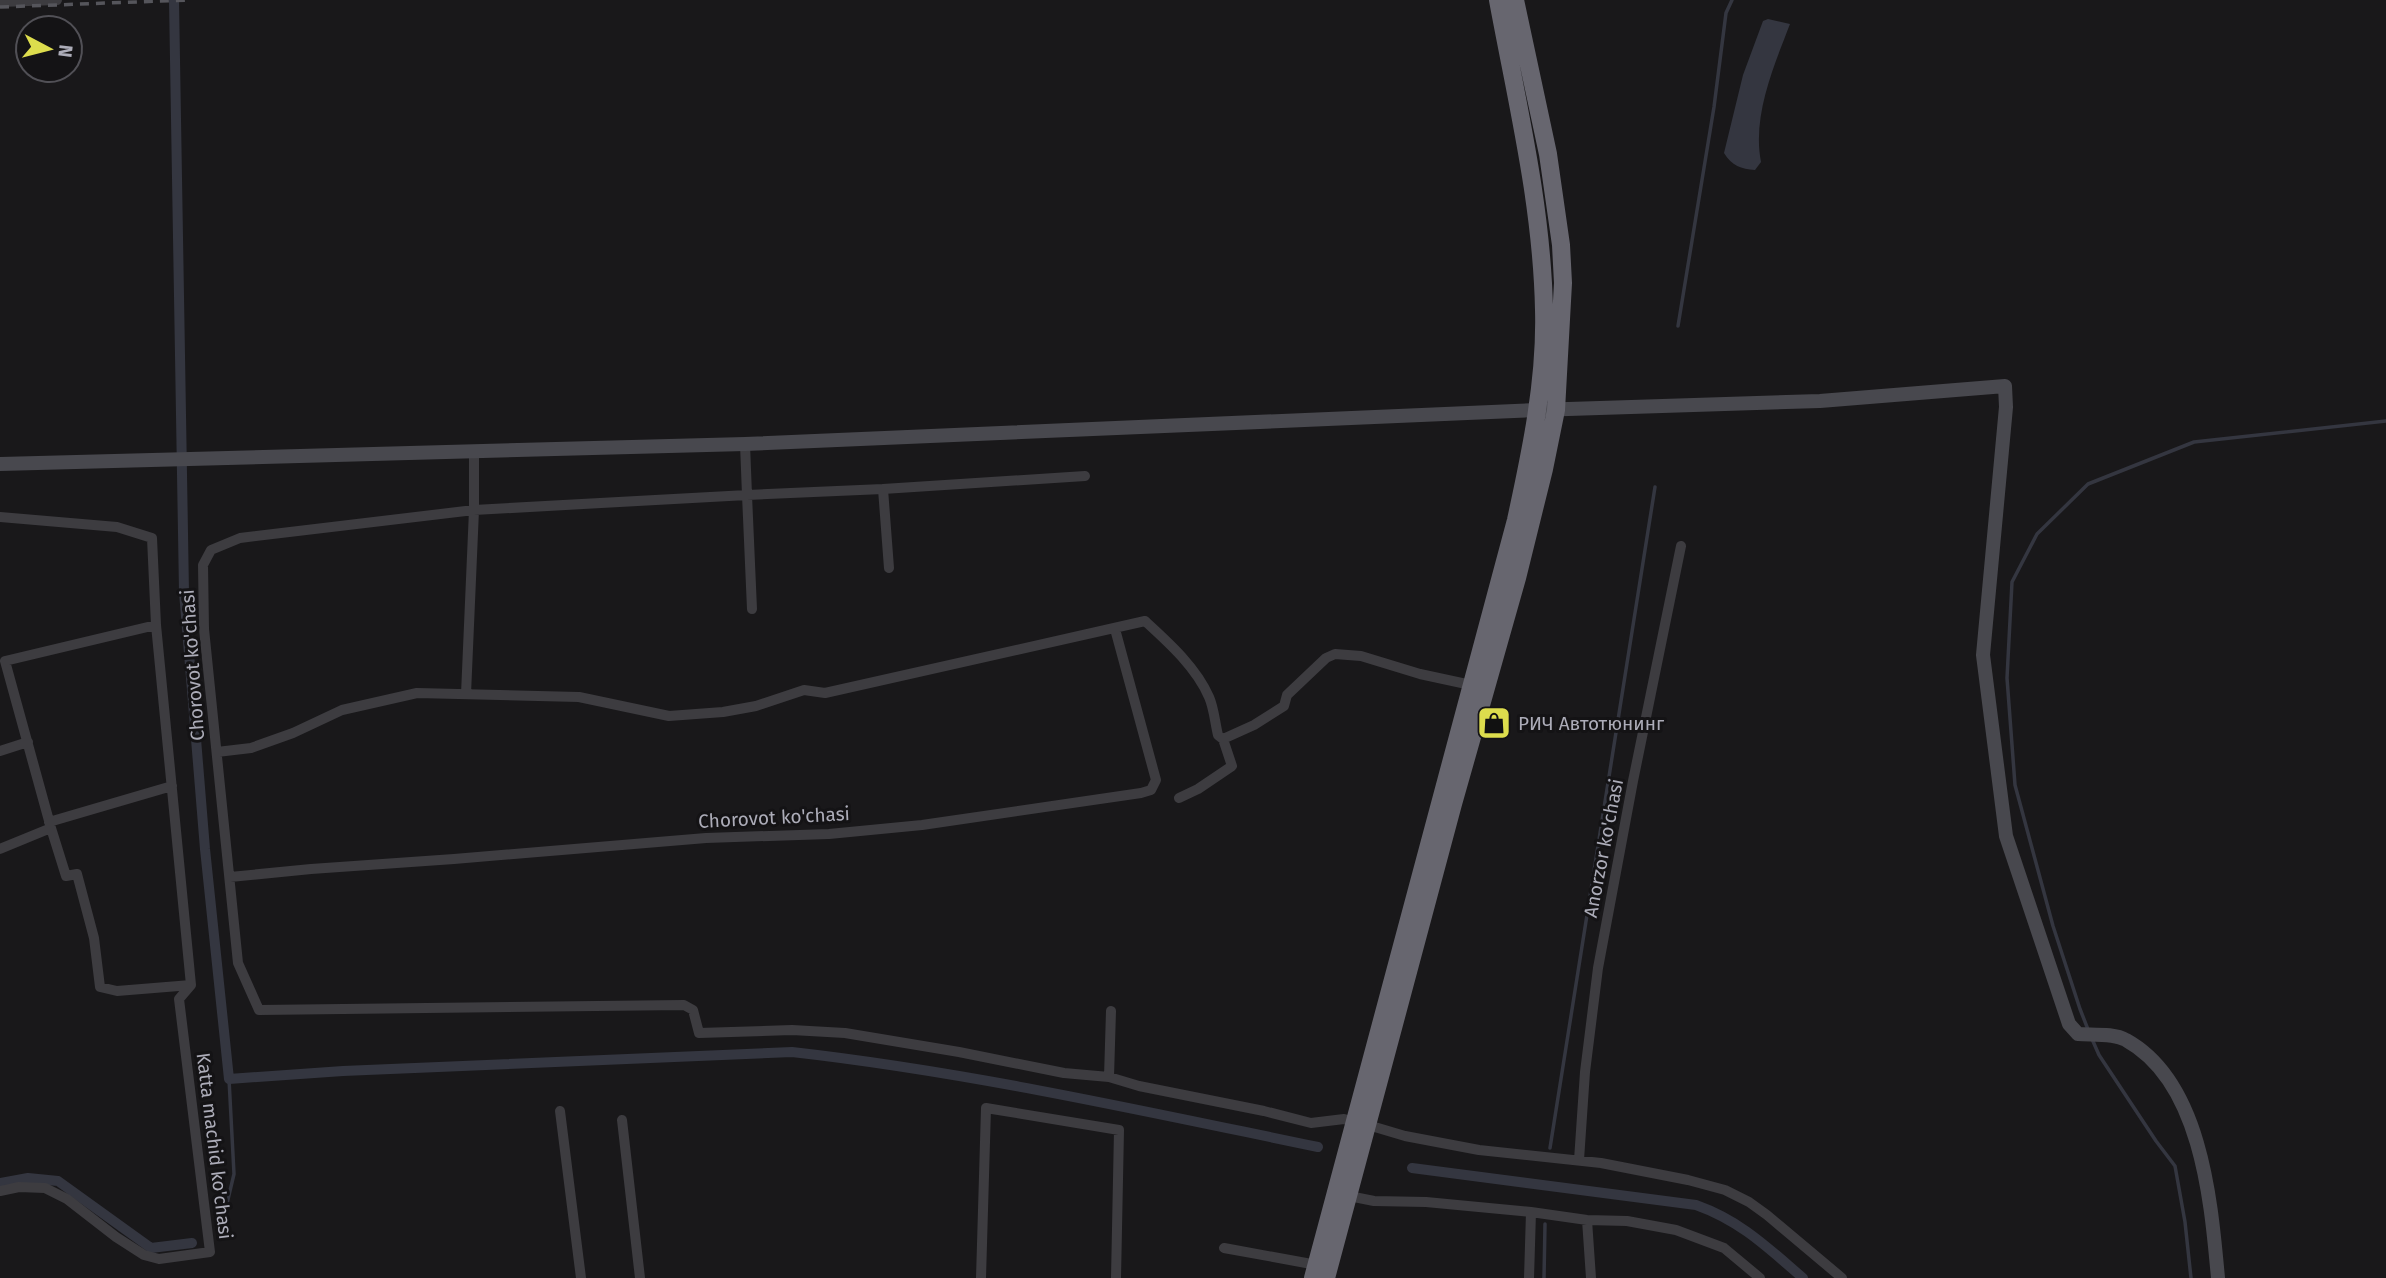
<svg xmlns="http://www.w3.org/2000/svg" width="2386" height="1278" font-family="'Fira Sans',sans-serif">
  <rect width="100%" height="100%" fill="#19181a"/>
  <path fill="#343640" d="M1768,19L1790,24C1774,66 1752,116 1761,162L1755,170C1741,169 1732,166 1724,153L1743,75L1763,21Z"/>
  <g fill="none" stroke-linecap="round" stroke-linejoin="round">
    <path stroke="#343640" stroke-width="3.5" d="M1678,326L1714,107L1726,13L1732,0
      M2089,1032L2080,1009L2053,926L2015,785L2007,678L2012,582L2037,534L2088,484L2194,442L2386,421
      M2092,1039L2099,1055L2156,1141L2175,1166L2185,1222L2191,1278
      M1550,1148L1655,487
      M224,1216L234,1174L229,1079
      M1544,1278L1545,1224"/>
    <path stroke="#343640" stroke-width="10" d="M174,0L184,592L205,849L229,1079L343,1071L792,1052C969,1072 1143,1111 1318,1147
      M1412,1168L1696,1205C1741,1221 1768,1248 1803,1278
      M0,1183L28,1178L58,1181L151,1248L192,1243"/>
    <path stroke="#3d3c40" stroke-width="10" d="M0,2L57,0
      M745,444L747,495L883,489L889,568
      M883,489L1085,476
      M0,517L117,527L152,538L156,625
      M752,609L747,495L474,510L240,538L211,550L203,565L204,629L238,963L259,1010L684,1005L693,1010L699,1033L792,1030L845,1033L959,1052L1064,1073L1109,1077L1139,1086L1264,1111L1311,1123L1344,1119L1354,1122
      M466,694L474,510V451
      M0,751L28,742
      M217,752L251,748L293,733L342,710L417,693L579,697L669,716L723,712L756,706L804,690L825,693L1145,621C1168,642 1196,667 1209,697C1214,708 1215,723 1218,735L1223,739L1254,725L1284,706L1287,695L1326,658L1335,654L1361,656L1420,674L1471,685
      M1179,798L1198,789L1232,766L1223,739
      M49,822L172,786
      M51,828L66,876L77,874L94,938L100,987L117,991L191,985
      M0,849L51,828L5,661L156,625L191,985L179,999L210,1252L159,1259L144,1255L116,1237L67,1199L45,1188L19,1187L0,1191
      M230,877L311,869L454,859L706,838L829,834L922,825L1141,793L1151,790L1156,780L1115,629
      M1109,1077L1111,1011
      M560,1111L581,1278
      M622,1120L640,1278
      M1368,1125L1405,1136L1479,1150L1601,1163L1688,1180L1725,1190L1749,1202L1767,1215L1842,1278
      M1579,1160L1585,1072L1598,968L1633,781L1681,546
      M1349,1196L1374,1201L1426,1202L1531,1212L1587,1220L1627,1221L1676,1230L1724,1248L1760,1278
      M1587,1220L1591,1278
      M1224,1248L1317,1265
      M981,1278L986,1108L1119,1130L1116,1278
      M1529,1278L1531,1212"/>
    <path stroke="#48484e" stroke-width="14" d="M0,464L745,444L1537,410L1820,401L2005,386L2006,407L1983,655L2006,836L2069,1024L2078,1034C2093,1035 2114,1033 2126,1040C2202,1082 2211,1202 2218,1278"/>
    <path stroke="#67666f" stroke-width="18" d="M1313,1278L1516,520C1531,451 1546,380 1544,310C1542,205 1517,103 1498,0
      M1326,1278L1453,804L1517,578L1544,469L1556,410L1563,283L1561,245L1548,154L1515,0"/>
    <path stroke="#55555b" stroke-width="3.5" stroke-dasharray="9 7" stroke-linecap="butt" d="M0,7L189,0"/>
  </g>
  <defs>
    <symbol id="shop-square" viewBox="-11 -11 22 22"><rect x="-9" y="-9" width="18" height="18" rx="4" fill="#dddd4d" stroke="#141315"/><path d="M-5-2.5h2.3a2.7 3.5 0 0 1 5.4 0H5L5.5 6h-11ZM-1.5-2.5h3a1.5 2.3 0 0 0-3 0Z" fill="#111"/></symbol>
  </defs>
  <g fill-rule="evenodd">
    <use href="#shop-square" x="1475" y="704" width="38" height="38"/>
  </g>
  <g text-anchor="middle" stroke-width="6" stroke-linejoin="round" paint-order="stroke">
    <g font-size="19" fill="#acacb8" stroke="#141315">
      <text transform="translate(192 665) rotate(-94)" y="7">Chorovot ko'chasi</text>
      <text transform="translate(774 817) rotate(-3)" y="7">Chorovot ko'chasi</text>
      <text transform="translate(1603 848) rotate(-79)" y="7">Anorzor ko'chasi</text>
      <text transform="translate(215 1146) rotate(83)" y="7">Katta machid ko'chasi</text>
    </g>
    <g font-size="19" fill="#acacb8" stroke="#141315" text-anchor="start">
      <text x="1518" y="730">РИЧ Автотюнинг</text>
    </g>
  </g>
  <g transform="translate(49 49) rotate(97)"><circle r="33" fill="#141315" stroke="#515056" stroke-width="2"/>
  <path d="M0-5L12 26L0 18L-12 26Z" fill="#dddd4d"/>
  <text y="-10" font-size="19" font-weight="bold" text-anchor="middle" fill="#acacb8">N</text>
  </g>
</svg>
